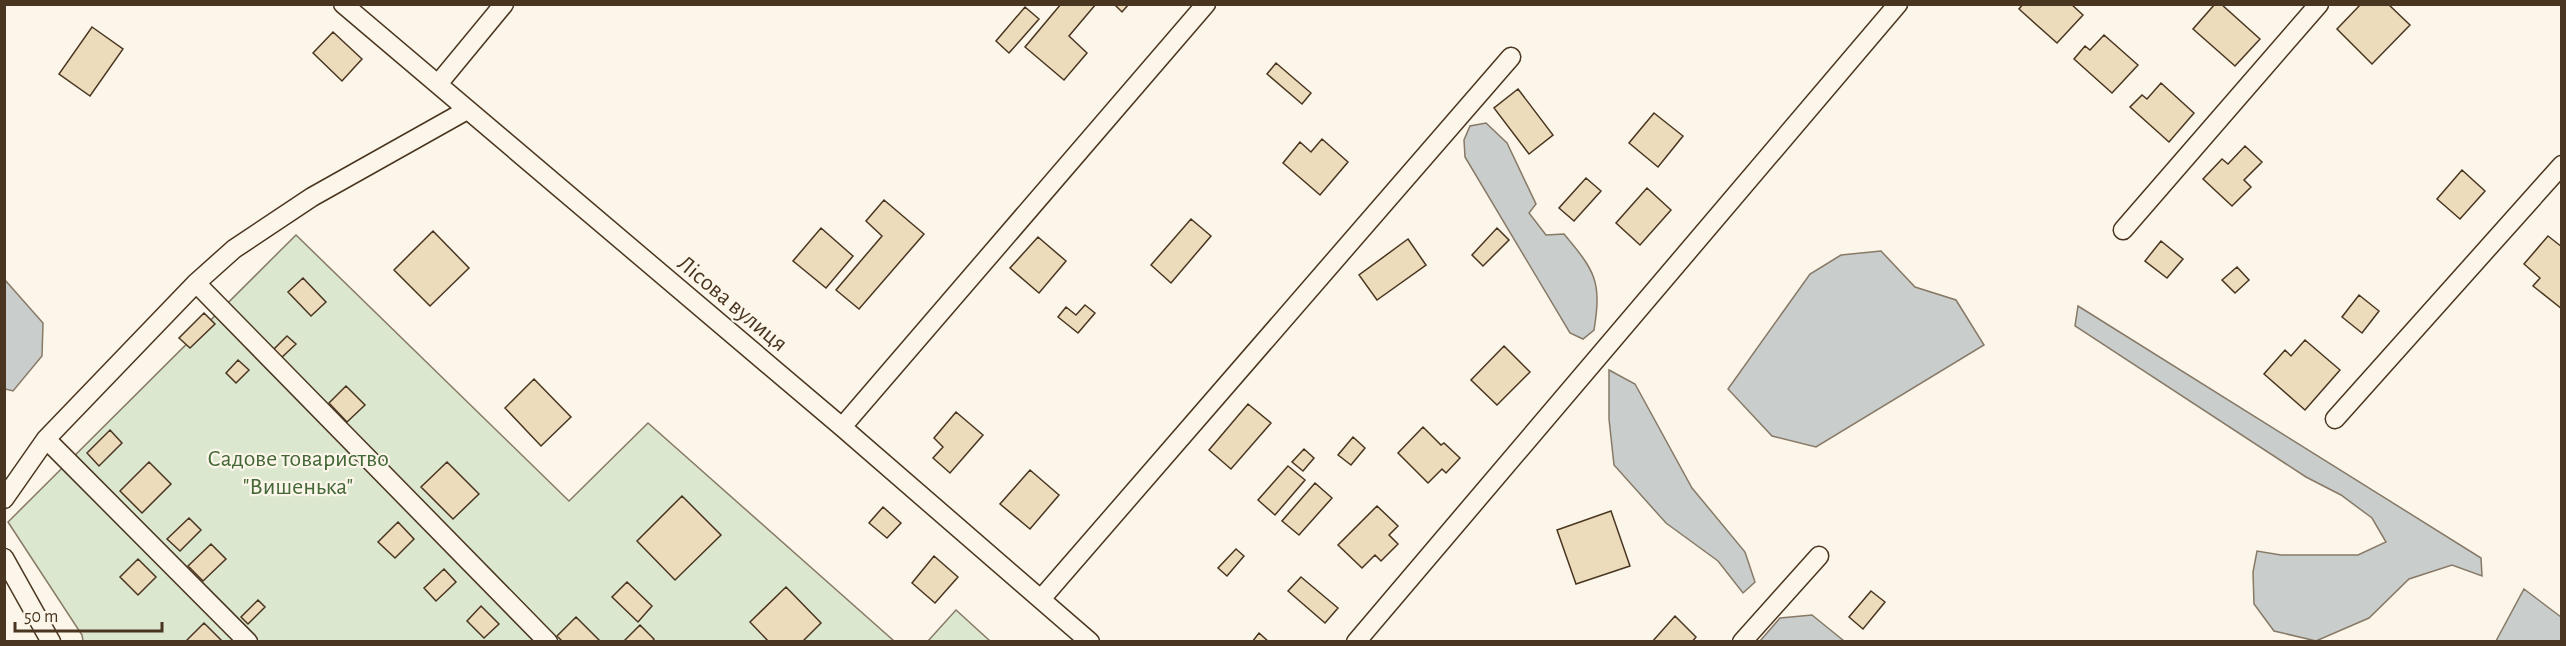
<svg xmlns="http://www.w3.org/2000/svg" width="2566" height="646" font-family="'Alegreya Sans',sans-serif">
  <rect width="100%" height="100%" fill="#fbf6e9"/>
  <path fill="#dce7d0" stroke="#887966" stroke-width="1.5" d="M296,235L569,501L648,423L894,641H83L82,635L8,522Z
    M956,610L990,641H928Z"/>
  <path fill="#c9cecd" stroke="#887966" stroke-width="1.5" d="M1486,123L1507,143L1536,204L1529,213L1546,235L1564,234C1595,271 1602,281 1594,330L1583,339L1570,333L1465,157L1464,140L1470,126Z
    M1881,251L1915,287L1956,300L1984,345L1816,447L1772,436L1728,389L1810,274L1841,255Z
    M5,280L43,323L42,356L13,391L5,389Z
    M2078,306L2481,558L2482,576L2452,565L2409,579L2369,618L2316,641L2274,631L2254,604L2253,572L2257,551L2281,555H2358L2386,542L2372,518L2341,495L2306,477L2075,326Z
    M1609,370L1635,384L1692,488L1745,552L1755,582L1743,593L1718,561L1666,523L1614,465L1609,419Z
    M2524,589L2561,617V641H2496Z
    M1812,615L1844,641H1760L1780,618Z"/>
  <path fill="#ecdcbc" stroke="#4a3520" stroke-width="1.5" d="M1061,4H1096L1069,36L1087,53L1064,80L1025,47Z
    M1114,4H1129L1122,12Z
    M2023,4H2071L2083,15L2057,43L2019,9Z
    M2215,4H2221L2260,39L2235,66L2193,29Z
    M2361,4H2388L2410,25L2372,64L2337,29Z
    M1025,7L1039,19L1009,53L996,41Z
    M92,27L123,49L90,96L59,74Z
    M333,32L362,59L342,81L313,53Z
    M2104,35L2138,65L2112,93L2074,59L2085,46L2090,50Z
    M1276,63L1311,93L1302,104L1267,74Z
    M2161,83L2194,113L2169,142L2130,107L2142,95L2147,99Z
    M1518,89L1553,135L1529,154L1494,108Z
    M1654,113L1683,136L1658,167L1629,143Z
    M1322,139L1348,162L1320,195L1283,163L1300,142L1311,152Z
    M2245,146L2262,162L2244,180L2251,187L2232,206L2203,179L2222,159L2228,164Z
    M2462,170L2485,191L2460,219L2437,199Z
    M1586,178L1601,191L1574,221L1559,208Z
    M1647,188L1671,210L1640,245L1616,223Z
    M884,200L924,234L859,309L836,290L882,236L866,221Z
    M1191,219L1211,236L1171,283L1151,265Z
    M821,228L853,256L826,288L793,261Z
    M1497,228L1509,240L1483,266L1472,255Z
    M433,231L469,268L430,306L394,270Z
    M2548,236L2562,247V309L2533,286L2540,278L2524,264Z
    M1038,237L1066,261L1039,293L1010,268Z
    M1408,239L1426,265L1377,300L1359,275Z
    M2161,241L2183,259L2167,278L2145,261Z
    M2237,267L2249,280L2235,293L2222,280Z
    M303,278L326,302L311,316L288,292Z
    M2359,295L2379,311L2362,333L2342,317Z
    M1085,305L1095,313L1078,333L1058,317L1066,307L1076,315Z
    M204,313L215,324L190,348L179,338Z
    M287,336L296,344L280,359L272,351Z
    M2305,340L2340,370L2305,410L2264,374L2285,350L2291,356Z
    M1504,346L1530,372L1497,405L1471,380Z
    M238,360L249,370L236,383L226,373Z
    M534,379L571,417L541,446L505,408Z
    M346,386L365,405L347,422L329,403Z
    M1248,404L1271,423L1231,469L1209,450Z
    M956,412L983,435L950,473L933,458L943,447L934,438Z
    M1423,427L1441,445L1444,443L1460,458L1446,473L1442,469L1428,483L1398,453Z
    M110,430L122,443L99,466L87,453Z
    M1353,437L1365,448L1351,465L1338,455Z
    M1304,449L1314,458L1303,471L1292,462Z
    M149,462L171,484L142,513L120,491Z
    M447,462L479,494L453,519L421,487Z
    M1288,466L1305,480L1275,515L1258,500Z
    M1030,470L1059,495L1030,529L1000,504Z
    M1315,483L1332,498L1299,535L1282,521Z
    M682,496L721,535L675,580L637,541Z
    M1377,506L1398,526L1389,535L1398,544L1381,561L1375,555L1362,568L1338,545Z
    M883,507L901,523L887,538L869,523Z
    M1611,511L1630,566L1576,584L1557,530Z
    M189,518L201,530L180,551L167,539Z
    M398,522L414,539L395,558L378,542Z
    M211,544L226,559L203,581L188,566Z
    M1236,549L1244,556L1227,576L1218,568Z
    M934,556L958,577L935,603L912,583Z
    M138,559L156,577L138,595L120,577Z
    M444,569L456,582L436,601L424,588Z
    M1301,577L1338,608L1325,623L1288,591Z
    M627,582L652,606L638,622L612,597Z
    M786,587L821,623L802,642H769L750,622Z
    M1871,591L1885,602L1863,629L1849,617Z
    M258,600L265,607L248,624L241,617Z
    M481,606L499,624L484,638L467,621Z
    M1675,616L1696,637L1692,642H1652Z
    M576,617L601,642H563L557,636Z
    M204,623L221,640L219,642H185Z
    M640,625L654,639L652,642H623Z
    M1259,633L1269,642H1252Z"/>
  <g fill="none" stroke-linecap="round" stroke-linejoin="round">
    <defs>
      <path id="minor" d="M343,4L842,427L1090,642
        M438,84L504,4
        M2123,230L2319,4
        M196,283L548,642
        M2335,419L2562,165
        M842,427L1206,4
        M46,439L248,642
        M4,499L46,439L196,283L234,249L312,197L467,110
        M4,558L51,642
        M1041,599L1511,57
        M1356,642L1898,4
        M1742,642L1819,556"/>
    </defs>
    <use href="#minor" stroke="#4a3520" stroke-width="21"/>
    <use href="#minor" stroke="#fbf6e9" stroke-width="18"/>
  </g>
  <g text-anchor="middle" stroke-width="4.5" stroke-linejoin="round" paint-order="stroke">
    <g font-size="24" fill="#4a3520" stroke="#fbf6e9">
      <text transform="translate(733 303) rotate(40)" y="8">Лісова вулиця</text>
    </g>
    <g font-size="24" fill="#436837" stroke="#fbf6e9">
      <text x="298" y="466">Садове товариство<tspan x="298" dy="28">"Вишенька"</tspan></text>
    </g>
  </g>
  <rect width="2566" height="646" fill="none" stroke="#4a3520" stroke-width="12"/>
  <path d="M15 622v9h147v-9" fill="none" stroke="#4a3520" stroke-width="3"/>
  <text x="24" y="622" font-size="18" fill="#4a3520" stroke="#fbf6e9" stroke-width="4.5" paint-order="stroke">50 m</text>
</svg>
